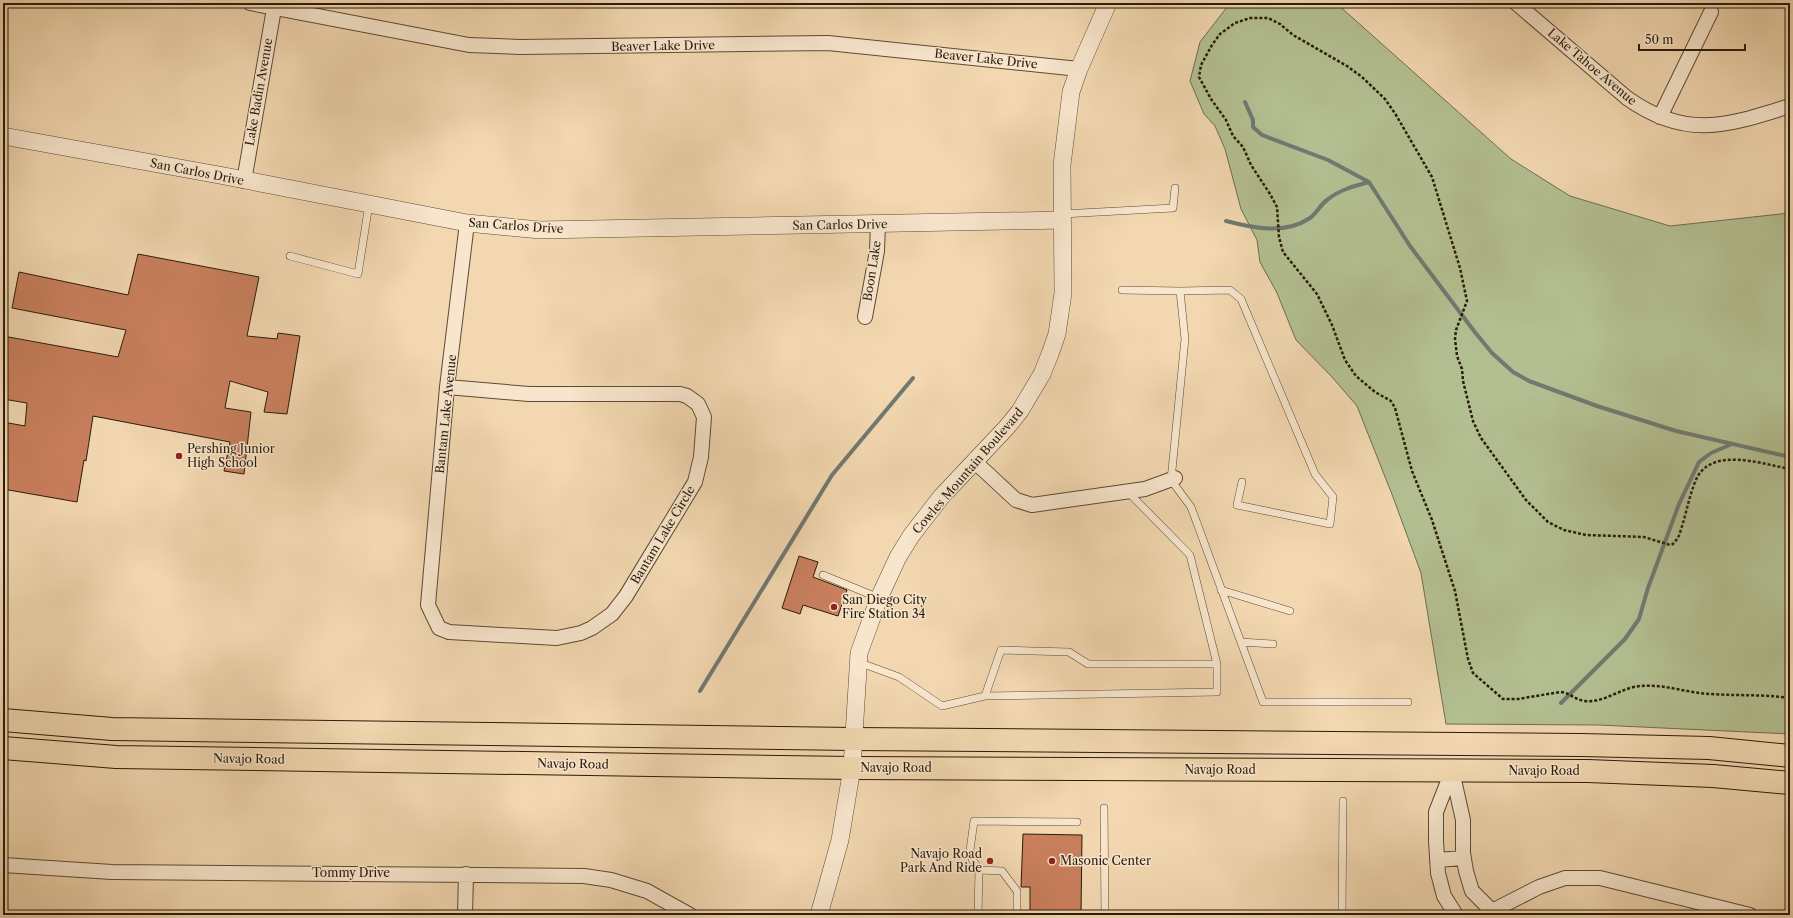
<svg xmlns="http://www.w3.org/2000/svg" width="1793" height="918" font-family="'Libre Caslon Text',serif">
  <rect width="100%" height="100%" fill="#f2d7b0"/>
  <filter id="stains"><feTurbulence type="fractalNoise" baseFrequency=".005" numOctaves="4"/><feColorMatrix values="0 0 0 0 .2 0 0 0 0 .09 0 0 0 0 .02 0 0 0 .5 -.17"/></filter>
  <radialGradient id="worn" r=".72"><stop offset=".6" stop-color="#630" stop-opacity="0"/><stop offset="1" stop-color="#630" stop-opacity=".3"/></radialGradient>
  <path fill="#b3bf91" stroke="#6e6e4e" d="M1232,3H1336L1511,159L1570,196L1670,226L1790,213V734L1599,725L1446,724L1421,573L1393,497L1357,406L1332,377L1296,340L1277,293L1260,262L1257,240L1241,209L1225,149L1215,126L1204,114L1190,81L1200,42L1227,7Z"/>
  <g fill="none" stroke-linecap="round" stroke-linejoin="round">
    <path stroke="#707972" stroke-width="4" d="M1245,102L1253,120V127L1262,135L1328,160L1369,182L1410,246L1474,331L1492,353L1513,372L1529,381L1597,406L1676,431L1790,457
      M1226,221C1253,228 1285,235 1310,218C1317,213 1320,205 1327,200C1339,190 1354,186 1369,182
      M700,691L832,475L913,378
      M1561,703L1625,639L1639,619L1648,588L1679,504L1699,462L1711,453L1732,444"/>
  </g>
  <path fill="#c97f5d" stroke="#291c0b" d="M138,254L259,277L247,336L277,339L278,333L300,336L287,414L264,412L268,392L230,381L225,408L251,412L244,474L224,471L230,442L93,416L86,461L84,460L77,502L3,489V422L25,426L27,403L3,399V336L118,357L126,330L12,308L19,272L128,295Z
    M799,556L818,562L813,577L847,590L838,616L803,605L800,614L782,608Z
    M1023,834L1082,835L1081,915H1030V887H1021Z"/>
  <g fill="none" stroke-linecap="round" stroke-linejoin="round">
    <defs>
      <path id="service" d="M1062,214L1173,208L1175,188
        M290,256L358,274L369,204
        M1122,290L1180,291L1185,339L1171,480L1191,507L1263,702H1408
        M1180,291L1230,290L1241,299L1315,474L1333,497L1330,524L1237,505L1242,482
        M1127,491L1190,555L1217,664
        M823,575L879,598
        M1221,590L1290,611
        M1241,642L1273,644
        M858,662L899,677L942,706L985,696L1217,692V664H1088L1069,652L1001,650L985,696
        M1104,808L1105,915
        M979,870L1002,871L1017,891V915
        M978,915L979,870L972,859L970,850L974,821L1077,822
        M1342,915L1343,801"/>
      <path id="minor" d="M250,3L469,45L520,47L828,43L1079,69
        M1516,3L1627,98C1686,140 1727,126 1790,106
        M1660,117L1711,12
        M244,181L275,3
        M865,317L877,251L878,224
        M447,387L529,394H680L687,396L698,404L704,417L701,457L695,482L626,596L612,614L592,628L581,633L557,638L449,632L439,628L428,605L447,387L467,223
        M974,461L1016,500L1032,505L1145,489L1175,478
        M1452,771L1436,812V841L1438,873L1444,896L1456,915
        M1452,771L1463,820V853L1466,871L1472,891L1492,911
        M1437,860L1464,858
        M3,865L112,872L584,876L611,880L647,891L690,915
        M465,915L466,874
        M1489,915L1492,911L1539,887L1565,878H1600L1750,915"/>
      <path id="tertiary" d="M3,136L219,175L467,223L540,230L1062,220
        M819,915L840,840L852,768L859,653L879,598L898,557L911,536L941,497L1007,427L1020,411L1042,374L1050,354L1057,334L1063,293L1062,165L1071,92L1079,69L1108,3"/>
      <path id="primary" d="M3,720L112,729L853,739L1581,745L1709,748L1790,756
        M3,748L116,757L852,768L1588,771L1713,776L1790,783"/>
    </defs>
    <use href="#service" stroke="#5b4b34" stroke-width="8"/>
    <use href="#minor" stroke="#5b4b34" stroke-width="16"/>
    <use href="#tertiary" stroke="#5b4b34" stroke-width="18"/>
    <use href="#primary" stroke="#291c0b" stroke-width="24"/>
    <path stroke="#291c0b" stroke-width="2.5" stroke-dasharray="3 2" stroke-linecap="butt" d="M1790,469C1762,464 1709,445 1695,482C1688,500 1685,520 1678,538L1673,544L1670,545L1644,537L1586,535L1564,530L1548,522L1526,500L1481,438L1473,421L1463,381L1462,369L1457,356L1455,339L1456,330L1467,301L1460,268L1432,177L1396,115L1385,99L1362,77L1347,66L1293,35L1280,24L1268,18H1250L1235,23L1220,34L1212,45L1201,65L1199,77L1211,99L1226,120L1233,136L1243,147L1251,165L1270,194L1277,207L1279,237L1283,252L1317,294L1332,325L1345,360L1356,376L1375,392L1391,401L1395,408L1412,471L1432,520L1455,591L1468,659L1473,673L1503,699H1518L1560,692C1569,692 1575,700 1585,701C1605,703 1622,687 1641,686C1665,684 1687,693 1711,694C1738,696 1762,694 1790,698"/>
    <use href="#service" stroke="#f7e5cc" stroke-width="7"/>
    <use href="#minor" stroke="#f7e5cc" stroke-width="14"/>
    <use href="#tertiary" stroke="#f7e5cc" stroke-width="17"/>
    <use href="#primary" stroke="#f2d7b0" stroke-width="22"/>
  </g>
  <g fill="#8f2418" stroke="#f7e5cc" stroke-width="1.5">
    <circle cx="179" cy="456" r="4"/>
    <circle cx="834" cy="607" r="4"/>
    <circle cx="990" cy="861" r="4"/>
    <circle cx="1052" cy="861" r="4"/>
  </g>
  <g text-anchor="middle" stroke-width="3" stroke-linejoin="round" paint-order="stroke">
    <g font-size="12" fill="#291c0b" stroke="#f7e5cc">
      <text transform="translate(663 46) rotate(-1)" y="4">Beaver Lake Drive</text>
      <text transform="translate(986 59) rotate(6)" y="4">Beaver Lake Drive</text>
      <text transform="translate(1592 67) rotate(40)" y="4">Lake Tahoe Avenue</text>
      <text transform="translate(259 92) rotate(-80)" y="4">Lake Badin Avenue</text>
      <text transform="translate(197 172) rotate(11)" y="4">San Carlos Drive</text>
      <text transform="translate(840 225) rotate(-1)" y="4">San Carlos Drive</text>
      <text transform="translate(516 226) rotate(4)" y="4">San Carlos Drive</text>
      <text transform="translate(872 271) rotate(-81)" y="4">Boon Lake</text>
      <text transform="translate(446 414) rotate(-84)" y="4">Bantam Lake Avenue</text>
      <text transform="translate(968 471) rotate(-49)" y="4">Cowles Mountain Boulevard</text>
      <text transform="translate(663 535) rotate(-59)" y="4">Bantam Lake Circle</text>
      <text transform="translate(249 759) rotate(1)" y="4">Navajo Road</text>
      <text transform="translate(573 764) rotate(1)" y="4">Navajo Road</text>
      <text x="896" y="772">Navajo Road</text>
      <text x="1220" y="774">Navajo Road</text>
      <text x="1544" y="775">Navajo Road</text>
      <text x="351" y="877">Tommy Drive</text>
    </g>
    <g font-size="12" fill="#291c0b" stroke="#f7e5cc" text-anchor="start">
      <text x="187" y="453">Pershing Junior<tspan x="187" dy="14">High School</tspan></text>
      <text x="842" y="604">San Diego City<tspan x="842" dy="14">Fire Station 34</tspan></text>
      <text x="982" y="858" text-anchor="end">Navajo Road<tspan x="982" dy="14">Park And Ride</tspan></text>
      <text x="1060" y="865">Masonic Center</text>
    </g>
  </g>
  <rect width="1793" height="918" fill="none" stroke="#f2d7b0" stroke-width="16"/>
  <rect x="4" y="4" width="1785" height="910" fill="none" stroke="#291c0b" stroke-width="2"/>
  <rect x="8" y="8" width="1777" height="902" fill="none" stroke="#291c0b"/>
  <path d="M1639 44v6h106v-6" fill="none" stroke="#291c0b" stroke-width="2"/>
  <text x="1645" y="44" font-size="12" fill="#291c0b" stroke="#f7e5cc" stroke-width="3" paint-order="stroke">50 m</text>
  <rect width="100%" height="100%" filter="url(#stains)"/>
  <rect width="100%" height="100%" fill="url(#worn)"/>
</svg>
